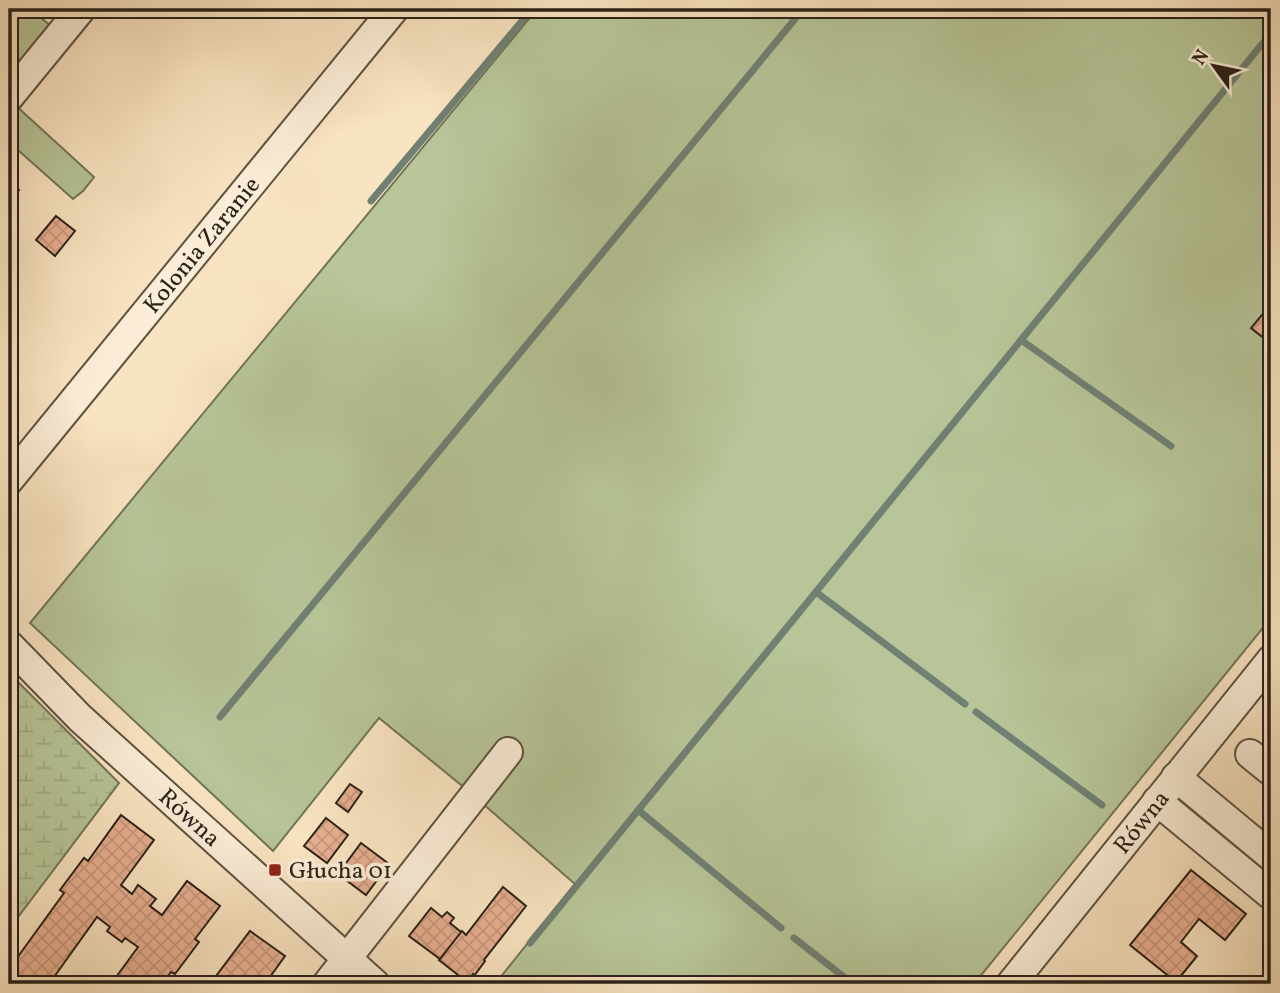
<svg xmlns="http://www.w3.org/2000/svg" width="1280" height="993" font-family="Vollkorn,serif">
  <defs>
    <pattern id="wetland-marsh" width="20" height="14" patternUnits="userSpaceOnUse" patternTransform="scale(1.75)"><rect width="20" height="14" fill="#b7c598"/><path d="M1 5h8M5 5V1M11 12h8M15 12V8" fill="none" stroke="#9ea982"/></pattern>
    <pattern id="building-cross-hatch" width="8" height="8" patternUnits="userSpaceOnUse" patternTransform="scale(1.75)"><rect width="8" height="8" fill="#e7af90"/><path d="M0 0l8 8M0 8l8-8" fill="none" stroke="#c6967b"/></pattern>
  </defs>
  <rect width="100%" height="100%" fill="#f9e4c1"/>
  <filter id="stains"><feTurbulence type="fractalNoise" baseFrequency=".00286" numOctaves="4"/><feColorMatrix values="0 0 0 0 .2 0 0 0 0 .09 0 0 0 0 .02 0 0 0 .5 -.17"/></filter>
  <radialGradient id="worn" r=".72"><stop offset=".6" stop-color="#630" stop-opacity="0"/><stop offset="1" stop-color="#630" stop-opacity=".3"/></radialGradient>
  <path fill="url(#wetland-marsh)" stroke="#707458" stroke-width="2" d="M9,673L119,783L9,929Z"/>
  <path fill="#b7c598" stroke="#707458" stroke-width="2" d="M9,9H30L57,31L21,74L9,64Z
    M537,9H1271V618L974,984H495L575,884L466,789L379,718L273,851L30,623Z
    M13,103L94,177L83,191L73,199L9,142V108Z"/>
  <g fill="none" stroke-linecap="round" stroke-linejoin="round">
    <path stroke="#708073" stroke-width="7" d="M371,201L532,9
      M1021,340L1171,446
      M816,592L965,704
      M976,712L1102,805
      M220,717L795,19
      M638,810L781,928
      M794,938L853,984
      M530,943L1271,33"/>
  </g>
  <path fill="url(#building-cross-hatch)" stroke="#2a2218" stroke-width="2" d="M9,180L19,190L9,201Z
    M56,216L75,231L55,256L36,240Z
    M1271,304V344L1251,328Z
    M350,784L362,792L348,812L336,803Z
    M121,815L154,840L121,885L132,894L138,885L156,899L150,906L162,915L187,881L220,906L195,939L199,942L175,974L171,972L162,984H111L138,947L125,938L122,942L107,931L110,927L97,917L49,984H9V969L64,893L60,890L84,858L88,861Z
    M326,818L348,835L327,863L304,846Z
    M361,843L389,864L366,895L338,874Z
    M1191,870L1246,914L1225,940L1199,919L1181,942L1197,956L1176,982L1130,945Z
    M503,887L526,906L484,960L485,961L474,976L473,974L467,982L439,960L462,931L466,935Z
    M431,908L442,917L447,912L454,918L450,923L461,932L440,959L409,936Z
    M250,931L285,956L265,984H210Z"/>
  <g fill="none" stroke-linecap="round" stroke-linejoin="round">
    <defs>
      <g id="minor">
        <path d="M9,97L81,9"/>
        <path id="s1" d="M9,480L394,9"/>
        <path id="s2" d="M9,645L80,718L375,984"/>
        <path d="M1250,754L1271,771"/>
        <path d="M1176,777L1271,856"/>
        <path d="M1157,801L1271,895"/>
        <path d="M327,984L508,752"/>
        <path id="s3" d="M1011,984L1271,660"/>
      </g>
    </defs>
    <use href="#minor" stroke="#5e5242" stroke-width="32"/>
    <use href="#minor" stroke="#fbedd7" stroke-width="28"/>
  </g>
  <rect fill="#8f2418" stroke="#fbedd7" stroke-width="2.5" x="268" y="863" width="14" height="14" rx="3.5"/>
  <g text-anchor="middle" stroke-width="7" stroke-linejoin="round" paint-order="stroke">
    <g font-size="24" fill="#2a2218" stroke="#fbedd7">
      <text dy="8" stroke="none"><textPath href="#s1" startOffset="304">Kolonia Zaranie</textPath></text>
      <text dy="8" stroke="none"><textPath href="#s2" startOffset="250">Równa</textPath></text>
      <text dy="8" stroke="none"><textPath href="#s3" startOffset="208">Równa</textPath></text>
    </g>
    <g font-size="24" fill="#2a2218" stroke="#fbedd7" text-anchor="start">
      <text x="289" y="878">Głucha 01</text>
    </g>
  </g>
  <rect width="1280" height="993" fill="none" stroke="#f9e4c1" stroke-width="35"/>
  <rect x="10" y="10" width="1259" height="972" fill="none" stroke="#2a2218" stroke-width="3.5"/>
  <rect x="18" y="18" width="1245" height="958" fill="none" stroke="#2a2218" stroke-width="2"/>
  <g transform="translate(1214 66) rotate(303)" stroke="#fbedd7" stroke-width="5" paint-order="stroke">
  <path d="M0-5L12 26L0 18L-12 26Z" fill="#2a2218"/>
  <text y="-10" font-size="19" font-weight="bold" text-anchor="middle" fill="#2a2218">N</text>
  </g>
  <rect width="100%" height="100%" filter="url(#stains)"/>
  <rect width="100%" height="100%" fill="url(#worn)"/>
</svg>
